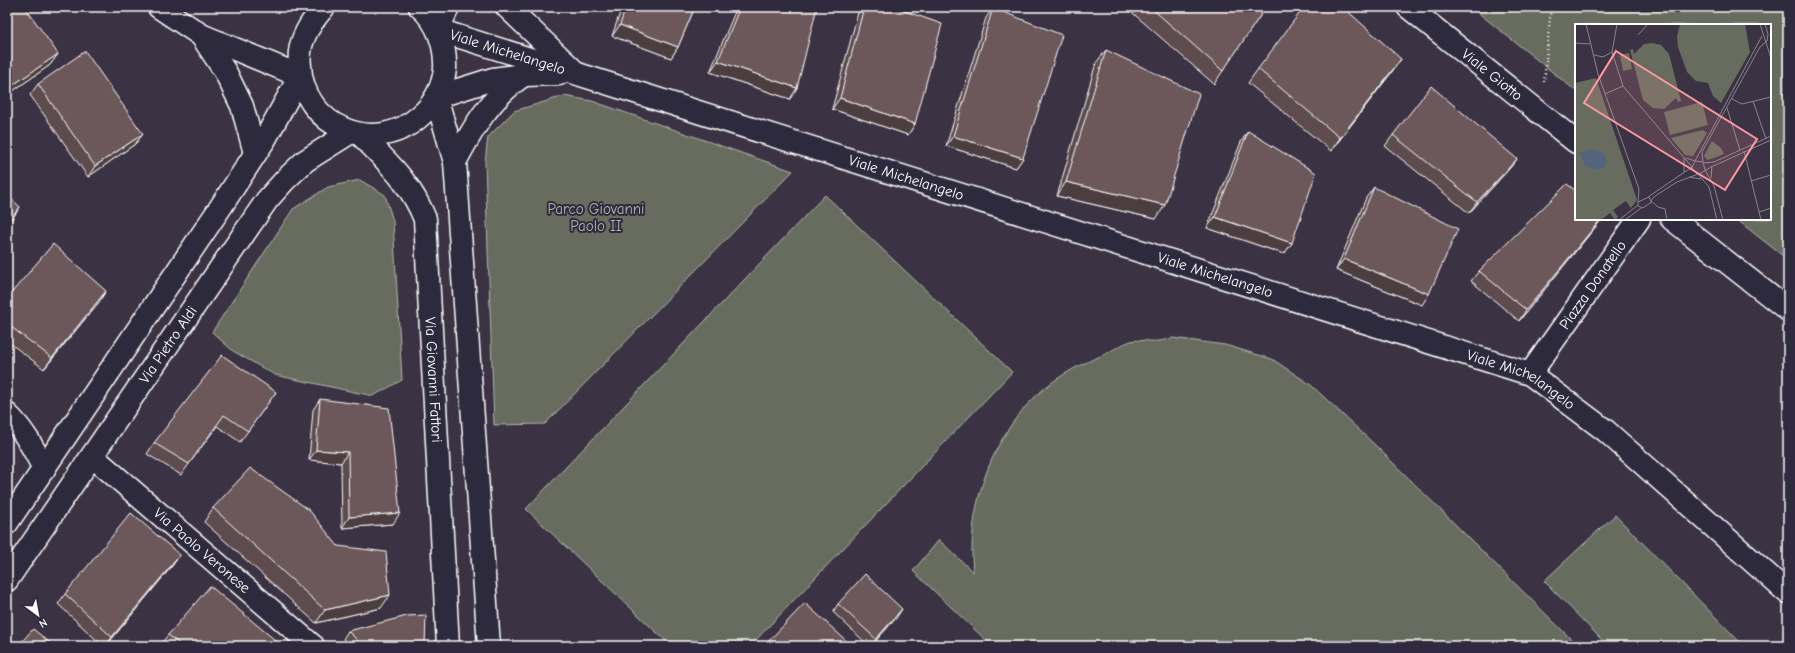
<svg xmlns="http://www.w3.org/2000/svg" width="1795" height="653" font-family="'Comic Neue',sans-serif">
  <rect width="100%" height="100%" fill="#3b3343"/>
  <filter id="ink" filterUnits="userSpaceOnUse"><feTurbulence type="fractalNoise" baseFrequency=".025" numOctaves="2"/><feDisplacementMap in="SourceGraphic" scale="8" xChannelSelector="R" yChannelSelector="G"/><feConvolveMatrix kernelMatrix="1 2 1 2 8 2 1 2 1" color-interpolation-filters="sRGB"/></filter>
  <g filter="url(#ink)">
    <path fill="#676c5e" stroke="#b3b6ae" d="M1471,7H1788V260L1736,219H1770V25H1576V91Z
      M564,96L592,101L793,171L545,424L494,425L485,162L488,137L514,111Z
      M360,180L385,195L393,221L402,380L373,396L275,375L233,351L212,332L293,209L328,187Z
      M825,195L1012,372L750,646H671L526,509Z
      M1173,338L1225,345L1272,359L1311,385L1375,445L1578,646H992L913,571L939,540L973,572C967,513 988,445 1030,402C1050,380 1076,366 1103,355C1112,351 1121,344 1131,341C1139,339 1149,342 1158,341C1163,341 1168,339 1173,338Z
      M1615,515L1740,642L1735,646H1608L1544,581Z"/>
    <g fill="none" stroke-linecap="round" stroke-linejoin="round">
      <defs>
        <g id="street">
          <path d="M159,7L201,35L300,76"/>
          <path d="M324,7C316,16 309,25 304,37C300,46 299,57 300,66C303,127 375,157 420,116C434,105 443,87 445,69C446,46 438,22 420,7"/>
          <path id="s1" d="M448,7L438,30L1530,374L1606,431L1788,593"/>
          <path d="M507,7L572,69"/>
          <path id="s2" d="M1408,7L1576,142"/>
          <path d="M201,35L226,73L242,106L255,153"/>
          <path id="s3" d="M362,136C389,164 410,182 425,219L448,646"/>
          <path d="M455,162C474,126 490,98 524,75"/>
          <path d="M1672,219L1788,310"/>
          <path id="s4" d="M1530,374L1639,219"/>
          <path d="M7,414C24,430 34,449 44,469"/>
          <path id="s5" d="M92,456L313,646"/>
          <path d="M7,523L220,208L265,139L300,76"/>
          <path id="s6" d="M7,580L267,200L285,180L305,161L351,132"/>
          <path d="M489,646L455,162L436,97L493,79L524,75L559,74"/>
        </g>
      </defs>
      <use href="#street" stroke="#fff" stroke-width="25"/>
      <path stroke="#fff" stroke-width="2.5" stroke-dasharray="1 3" stroke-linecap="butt" d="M1544,82L1551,7"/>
      <use href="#street" stroke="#2f2a3d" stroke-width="22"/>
    </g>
    <path fill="#5d4c4d" stroke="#fff" d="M7,7L58,54L50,65L7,95Z
      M622,7H695L678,47L671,58L612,36Z
      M737,7H817L790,99L710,72Z
      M860,7H893L915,124L908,135L832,109L859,9Z
      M1128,7H1266L1214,84L1127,8Z
      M993,8L1023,158L1016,168L946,146L986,18Z
      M1106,50L1156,219L1057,196L1096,63Z
      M1401,59L1391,73L1331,151L1248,83L1258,69Z
      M38,84L143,134L135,144L88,177L30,95Z
      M1248,131L1292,243L1284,254L1207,228L1241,142Z
      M1393,135L1517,159L1509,169L1469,213L1385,146Z
      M1374,187L1422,305L1336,270L1366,198Z
      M1576,219H1602L1597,225L1519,321L1471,281L1479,271Z
      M7,298L99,302L44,369L7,341Z
      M276,392L240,442L217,426L181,475L147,454L154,443Z
      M320,399L393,524L342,528L341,463L309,460L313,410Z
      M213,508L338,546L381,608L316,623L204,522Z
      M180,555L172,566L106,646H103L58,604L65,594Z
      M838,604L897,617L871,646H869L833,612Z
      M348,631L425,646H350L343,639Z
      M168,635L275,640L271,646H161L160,645Z"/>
    <path fill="#4c3e3f" stroke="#fff" d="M620,25L678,47L671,58L612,36Z
      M58,54L50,65L7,95V92L10,87Z
      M1401,59L1391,73L1331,151L1340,138Z
      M718,61L797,88L790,99L710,72Z
      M840,98L915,124L908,135L832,109Z
      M143,134L135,144L88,177L95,166Z
      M953,136L1023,158L1016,168L946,146Z
      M1517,159L1509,169L1469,213L1477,202Z
      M1066,182L1165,205L1156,219L1057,196Z
      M20,207L11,221L7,226V223Z
      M1215,217L1292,243L1284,254L1207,228Z
      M1601,219H1602L1597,225L1519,321L1526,310Z
      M1344,259L1429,294L1422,305L1336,270Z
      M106,291L99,302L44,369L52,358Z
      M316,450L348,452L341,463L309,460Z
      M400,513L393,524L342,528L349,517Z
      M180,555L172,566L106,646L112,637Z
      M390,595L381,608L316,623L325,610Z
      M902,609L897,617L871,646L876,639Z"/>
    <path fill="#6c585a" stroke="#fff" d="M7,7H25L58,54L10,87L7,82Z
      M626,7H695L678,47L620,25Z
      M740,7H817L797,88L718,61Z
      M864,7H893L942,24L915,124L840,98Z
      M1150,7H1266L1223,71Z
      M1304,7H1343L1401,59L1340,138L1258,69Z
      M993,8L1062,35L1023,158L953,136Z
      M1106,50L1199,94L1165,205L1066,182Z
      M85,51L143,134L95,166L38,84Z
      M1431,86L1517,159L1477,202L1393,135Z
      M1248,131L1316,173L1292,243L1215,217Z
      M1567,184L1576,191V219H1601L1526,310L1479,271Z
      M1374,187L1458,229L1429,294L1344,259Z
      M7,195L20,207L7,223Z
      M53,244L106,291L52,358L7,324V298Z
      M222,355L276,392L248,431L224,415L189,464L154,443Z
      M320,399L389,408L400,513L349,517L348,452L316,450Z
      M250,468L309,510L338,546L386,552L390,595L325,610L213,508Z
      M131,513L180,555L112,637L65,594Z
      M865,574L902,609L876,639L838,604Z
      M210,586L275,640L269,646H182L168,635Z
      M805,603L852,646H764Z
      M426,615L425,646H363L348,631L407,616Z
      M33,629L54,646H18Z"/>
  </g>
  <g text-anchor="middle" stroke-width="4" stroke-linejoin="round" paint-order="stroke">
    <g font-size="15" fill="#fff" stroke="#2f2a3d">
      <text dy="5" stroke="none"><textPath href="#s1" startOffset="98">Viale Michelangelo</textPath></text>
      <text dy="5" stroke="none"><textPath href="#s2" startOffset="108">Viale Giotto</textPath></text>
      <text dy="5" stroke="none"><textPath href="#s1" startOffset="516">Viale Michelangelo</textPath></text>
      <text dy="5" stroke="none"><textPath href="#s1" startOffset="840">Viale Michelangelo</textPath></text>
      <text dy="5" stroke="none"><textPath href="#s4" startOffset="109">Piazza Donatello</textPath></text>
      <text dy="5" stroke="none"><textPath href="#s6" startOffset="285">Via Pietro Aldi</textPath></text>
      <text dy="5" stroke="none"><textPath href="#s3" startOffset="266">Via Giovanni Fattori</textPath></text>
      <text dy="5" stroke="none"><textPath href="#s1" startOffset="1164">Viale Michelangelo</textPath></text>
      <text dy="5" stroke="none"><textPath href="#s5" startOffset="145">Via Paolo Veronese</textPath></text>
    </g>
    <g font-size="15" fill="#b3b6ae" stroke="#2f2a3d">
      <text x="596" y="214">Parco Giovanni<tspan x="596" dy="17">Paolo II</tspan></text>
    </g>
  </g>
  <g transform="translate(1575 24)">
    <rect width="196" height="196" fill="#3b3343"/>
    <path d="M105,0H170L175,28L146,79L138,72L133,59L121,57L112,48L103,23L102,13ZM77,19L86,21L94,30L106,77L103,78L101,74L89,85L78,84L68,76L55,26L58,25L59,30L69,20ZM54,29L57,45L48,47L45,31ZM21,54L62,176L56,184L51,177L38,186L43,193L40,196L35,189L26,196H0V59ZM127,78L133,101L95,111L89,88ZM128,106L132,109L118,132L110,131L96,114ZM137,117L146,124L149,130L133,136L129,132Z" fill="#676c5e"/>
    <path d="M16,125L29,130L32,138L28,144L19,146L10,141L4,129Z" fill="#52657d"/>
    <path fill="none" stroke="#89858e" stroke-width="1" d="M11,0L23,50L64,165L63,178M42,0L37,28L48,62L117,143L73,173M185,0L196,34M190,0L193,10L192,17M63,11L73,0M0,19L15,20M19,31L28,33L37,28M30,70L48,62M157,75L167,80L196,73M178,77L191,115M152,84L165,126M169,127L186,196M109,134V148M111,134L120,137L187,12M128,138L127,128L185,23L192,17M129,139L139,138L196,112M130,146L139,162L148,196M122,150L117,144L120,137L128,138L130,146M123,150L134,163L142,196M114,153L126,155M136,154L137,142M176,157L196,151M184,188L196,184M44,196L63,181M50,196L66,184M92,196L90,185L83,183L76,177L74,173L63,178V182L68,184L75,179H76V177L78,174L83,170L102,158L126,149L136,143L196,116"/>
    <path fill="#ff9aa2" fill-opacity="0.15" stroke="#ff9aa2" stroke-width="2" d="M41,27L182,115L150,166L9,79Z"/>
    <rect width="196" height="196" fill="none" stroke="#fff" stroke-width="2"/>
  </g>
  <rect width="1795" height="653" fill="none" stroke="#2f2a3d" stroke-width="24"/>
  <rect x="12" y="12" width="1771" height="629" fill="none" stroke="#fff" stroke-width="1.5" filter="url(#ink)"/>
  <g transform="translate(38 615) rotate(148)" stroke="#2f2a3d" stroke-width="3" paint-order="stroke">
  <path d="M0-3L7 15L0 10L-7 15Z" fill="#ffffff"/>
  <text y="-6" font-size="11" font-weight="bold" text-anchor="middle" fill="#ffffff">N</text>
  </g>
</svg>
